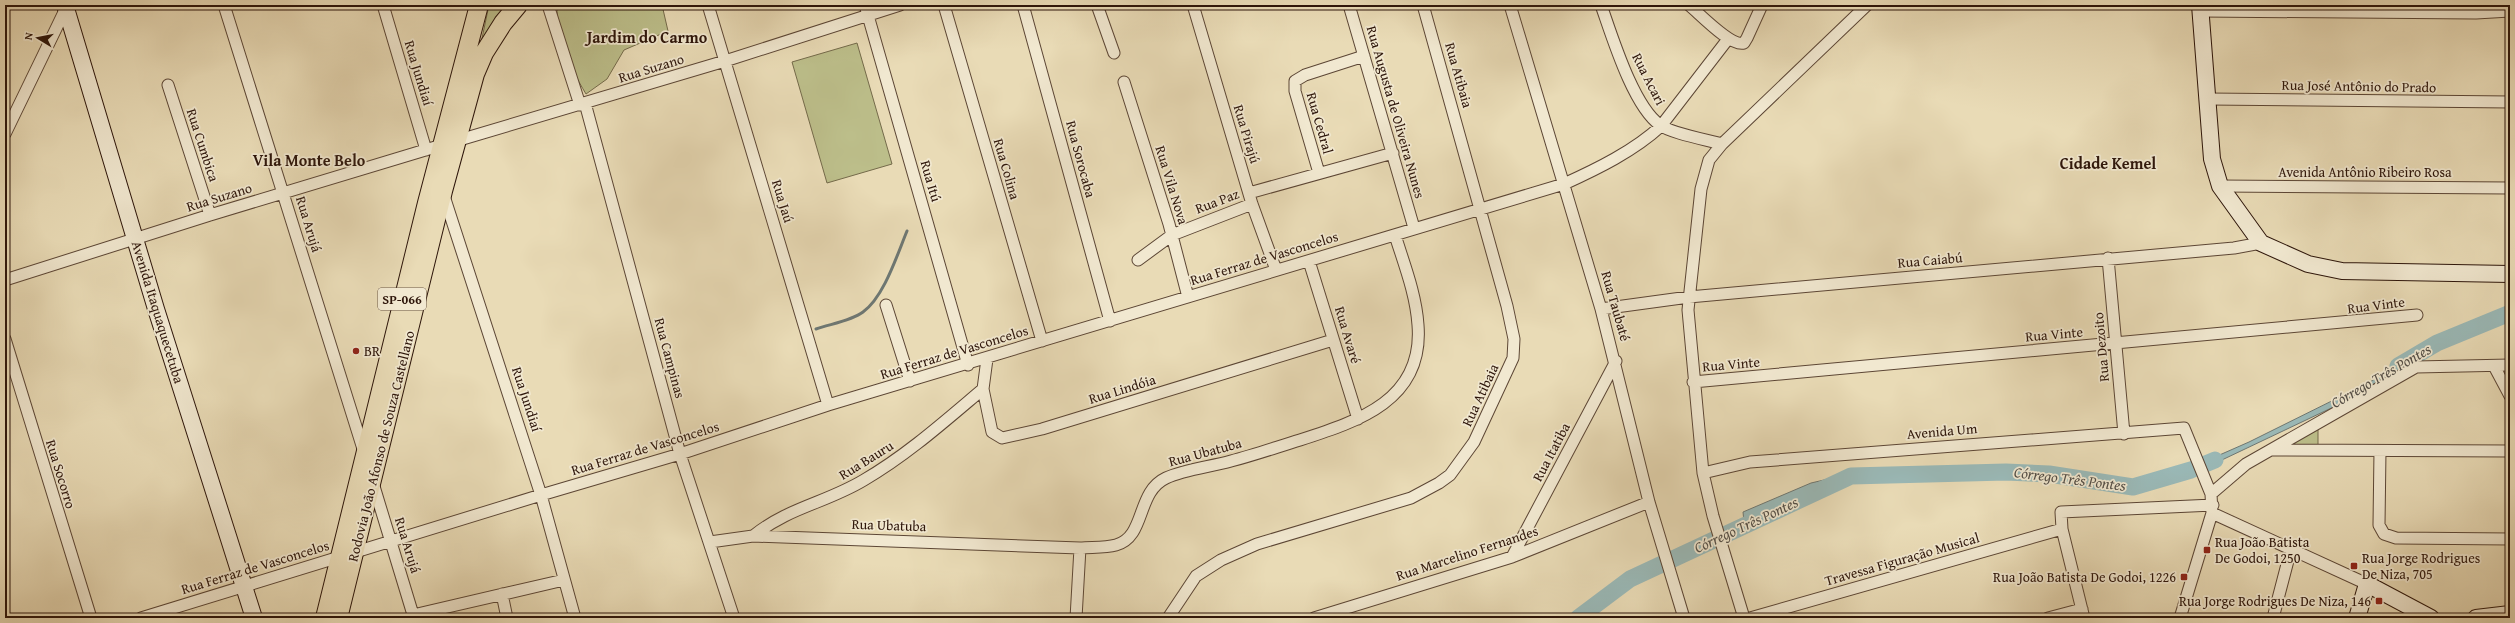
<svg xmlns="http://www.w3.org/2000/svg" width="2515" height="623" font-family="'Gentium Book Plus',serif">
  <rect width="100%" height="100%" fill="#e9dbb6"/>
  <filter id="stains"><feTurbulence type="fractalNoise" baseFrequency=".005" numOctaves="4"/><feColorMatrix values="0 0 0 0 .2 0 0 0 0 .09 0 0 0 0 .02 0 0 0 .5 -.17"/></filter>
  <radialGradient id="worn" r=".72"><stop offset=".6" stop-color="#630" stop-opacity="0"/><stop offset="1" stop-color="#630" stop-opacity=".3"/></radialGradient>
  <path fill="#bcbe8a" stroke="#746a4a" d="M489,5H506L481,43Z
    M557,5H662L668,31L624,50L607,79L586,94C568,64 557,40 557,5Z
    M857,43L892,164L827,183L792,62Z
    M2318,429V446L2294,447L2293,441Z"/>
  <path fill="#9ab9b7" stroke="#6e7772" d="M2418,350V357L2344,402L2205,468L2199,464L2249,442L2370,382Z
    M1912,469L1911,473H1863L1811,488L1744,522L1743,512L1811,483L1867,470Z"/>
  <g fill="none" stroke-linecap="round" stroke-linejoin="round">
    <path stroke="#6e7772" stroke-width="3" d="M816,329C830,324 851,321 863,312C884,297 897,255 907,231"/>
    <path stroke="#9ab9b7" stroke-width="17" d="M2398,366L2437,343L2510,313
      M1578,618L1630,579L1851,476L2006,472L2049,474L2133,487L2191,470L2215,460"/>
    <defs>
      <path id="street" d="M224,5L364,452
        M383,5L426,150
        M548,5L580,105
        M708,5L828,405
        M865,5L968,365
        M944,5L1042,341
        M1023,5L1110,321
        M1097,5L1114,53
        M1193,5L1252,204L1276,270
        M1349,5L1414,228
        M1510,5L1601,309L1649,502L1684,618
        M1601,5C1612,36 1633,106 1660,125C1670,133 1708,140 1722,144
        M1689,5C1700,14 1731,47 1744,43L1747,38L1762,5
        M2201,11L2476,13L2510,11
        M1124,82L1169,224L1188,297
        M168,85L210,215
        M2208,99L2510,102
        M585,103L680,454L734,618
        M5,134L66,8
        M456,141L725,61L900,5
        M1319,173L1295,91V81L1305,75L1364,56
        M2220,186L2510,188
        M443,193L541,495L575,618
        M1249,193L1393,153
        M2108,258L2124,434
        M1138,260L1172,235L1252,204
        M1309,261L1358,419
        M5,280L210,215L442,145
        M886,305L910,381
        M1601,309L1689,297L2234,248L2261,243
        M5,339L91,618
        M987,359L983,389L992,432L1002,438L1042,429L1333,340
        M2494,366L2510,396
        M1693,382L2417,315
        M2273,450L2510,451
        M2380,451L2379,525L2384,534L2396,538L2510,539
        M1703,473L1750,462L2184,428L2211,494L2212,513L2180,618
        M373,483L414,618
        M2211,494L2246,464L2416,367L2510,365
        M2212,513L2367,584
        M753,536C789,507 826,503 864,480C907,455 945,421 983,389
        M710,542L753,536L1080,548C1092,547 1105,548 1116,545C1146,537 1136,492 1166,478C1185,469 1210,467 1231,461C1254,455 1277,447 1300,440C1359,421 1424,400 1418,325C1416,294 1404,264 1395,235
        M1512,557L1616,361
        M502,594L507,618
        M413,615L564,580
        M141,618L541,495L680,454L828,405L1564,184C1597,169 1634,151 1661,126L1728,39
        M1076,618L1080,548
        M1168,618L1196,576L1221,560L1257,544L1411,498L1439,483L1450,475L1474,442L1513,358L1514,339L1507,306L1423,5
        M1314,618L1512,557L1649,502
        M1744,618L1713,516L1703,473L1688,310L1701,189L1709,160L1722,144L1867,5
        M1750,618L2062,529
        M2048,618L2082,609
        M2084,618L2062,529L2061,512L2213,505
        M2273,618L2291,549"/>
      <path id="secondary" d="M65,5L156,309L254,618
        M2200,5L2212,159L2220,186L2261,243L2308,264L2342,271L2510,274
        M2357,618L2367,584L2431,618
        M2476,618L2510,614"/>
      <path id="primary" d="M325,618L427,203L479,5
        M338,618L443,191L475,74L484,53L503,23L518,5"/>
    </defs>
    <use href="#street" stroke="#5c4635" stroke-width="13"/>
    <use href="#secondary" stroke="#2d150a" stroke-width="18"/>
    <use href="#primary" stroke="#2d150a" stroke-width="20"/>
    <use href="#street" stroke="#f1e8d0" stroke-width="11"/>
    <use href="#secondary" stroke="#f1e8d0" stroke-width="16"/>
    <use href="#primary" stroke="#e9dbb6" stroke-width="18"/>
  </g>
  <g fill="#8f2418" stroke="#f1e8d0" stroke-width="1.5">
    <circle cx="356" cy="351" r="4"/>
    <rect x="2203" y="546" width="8" height="8" rx="2"/>
    <rect x="2350" y="562" width="8" height="8" rx="2"/>
    <rect x="2180" y="573" width="8" height="8" rx="2"/>
    <rect x="2375" y="597" width="8" height="8" rx="2"/>
  </g>
  <g text-anchor="middle" stroke-width="3.5" stroke-linejoin="round" paint-order="stroke">
    <rect fill="#f1e8d0" stroke="#685445" stroke-width="1" x="378" y="288" width="48" height="22" rx="3"/>
    <g font-size="13" font-weight="bold" fill="#2d150a">
      <text x="402" y="304">SP-066</text>
    </g>
    <g font-size="14" fill="#2d150a" stroke="#f1e8d0">
      <text transform="translate(651 68) rotate(-17)" y="5">Rua Suzano</text>
      <text transform="translate(419 73) rotate(73)" y="5">Rua Jundiaí</text>
      <text transform="translate(1459 75) rotate(74)" y="5">Rua Atibaia</text>
      <text transform="translate(1649 79) rotate(63)" y="5">Rua Acari</text>
      <text transform="translate(2359 86) rotate(1)" y="5">Rua José Antônio do Prado</text>
      <text transform="translate(1396 112) rotate(74)" y="5">Rua Augusta de Oliveira Nunes</text>
      <text transform="translate(1320 123) rotate(74)" y="5">Rua Cedral</text>
      <text transform="translate(1247 134) rotate(73)" y="5">Rua Pirajú</text>
      <text transform="translate(203 145) rotate(72)" y="5">Rua Cumbica</text>
      <text transform="translate(1081 159) rotate(75)" y="5">Rua Sorocaba</text>
      <text transform="translate(1007 169) rotate(74)" y="5">Rua Colina</text>
      <text x="2365" y="177">Avenida Antônio Ribeiro Rosa</text>
      <text transform="translate(931 181) rotate(74)" y="5">Rua Itú</text>
      <text transform="translate(1172 185) rotate(73)" y="5">Rua Vila Nova</text>
      <text transform="translate(219 197) rotate(-17)" y="5">Rua Suzano</text>
      <text transform="translate(783 201) rotate(73)" y="5">Rua Jaú</text>
      <text transform="translate(1217 201) rotate(-21)" y="5">Rua Paz</text>
      <text transform="translate(309 224) rotate(73)" y="5">Rua Arujá</text>
      <text transform="translate(1264 258) rotate(-17)" y="5">Rua Ferraz de Vasconcelos</text>
      <text transform="translate(1930 260) rotate(-5)" y="5">Rua Caiabú</text>
      <text transform="translate(2376 305) rotate(-7)" y="5">Rua Vinte</text>
      <text transform="translate(1616 306) rotate(74)" y="5">Rua Taubaté</text>
      <text transform="translate(158 312) rotate(73)" y="5">Avenida Itaquaquecetuba</text>
      <text transform="translate(2054 334) rotate(-5)" y="5">Rua Vinte</text>
      <text transform="translate(1348 335) rotate(73)" y="5">Rua Avaré</text>
      <text transform="translate(2101 347) rotate(-95)" y="5">Rua Dezoito</text>
      <text transform="translate(954 352) rotate(-17)" y="5">Rua Ferraz de Vasconcelos</text>
      <text transform="translate(670 358) rotate(75)" y="5">Rua Campinas</text>
      <text transform="translate(1731 364) rotate(-5)" y="5">Rua Vinte</text>
      <text transform="translate(1122 389) rotate(-17)" y="5">Rua Lindóia</text>
      <text transform="translate(1480 395) rotate(-65)" y="5">Rua Atibaia</text>
      <text transform="translate(527 399) rotate(72)" y="5">Rua Jundiaí</text>
      <text transform="translate(1942 431) rotate(-5)" y="5">Avenida Um</text>
      <text transform="translate(381 446) rotate(-76)" y="5">Rodovia João Afonso de Souza Castellano</text>
      <text transform="translate(645 448) rotate(-17)" y="5">Rua Ferraz de Vasconcelos</text>
      <text transform="translate(1205 452) rotate(-15)" y="5">Rua Ubatuba</text>
      <text transform="translate(1551 452) rotate(-62)" y="5">Rua Itatiba</text>
      <text transform="translate(866 460) rotate(-32)" y="5">Rua Bauru</text>
      <text transform="translate(61 474) rotate(73)" y="5">Rua Socorro</text>
      <text transform="translate(889 525) rotate(2)" y="5">Rua Ubatuba</text>
      <text transform="translate(408 545) rotate(73)" y="5">Rua Arujá</text>
      <text transform="translate(1467 553) rotate(-18)" y="5">Rua Marcelino Fernandes</text>
      <text transform="translate(1902 559) rotate(-16)" y="5">Travessa Figuração Musical</text>
      <text transform="translate(255 567) rotate(-17)" y="5">Rua Ferraz de Vasconcelos</text>
    </g>
    <g font-size="14" fill="#2d150a" stroke="#f1e8d0" text-anchor="start">
      <text x="364" y="356">BR</text>
      <text x="2215" y="547">Rua João Batista<tspan x="2215" dy="16">De Godoi, 1250</tspan></text>
      <text x="2362" y="563">Rua Jorge Rodrigues<tspan x="2362" dy="16">De Niza, 705</tspan></text>
      <text x="2176" y="582" text-anchor="end">Rua João Batista De Godoi, 1226</text>
      <text x="2371" y="606" text-anchor="end">Rua Jorge Rodrigues De Niza, 146</text>
    </g>
    <g font-size="15" font-style="italic" fill="#534e47" stroke="#f1e8d0">
      <text transform="translate(2381 376) rotate(-30)" y="5">Córrego Três Pontes</text>
      <text transform="translate(2070 479) rotate(7)" y="5">Córrego Três Pontes</text>
      <text transform="translate(1746 525) rotate(-25)" y="5">Córrego Três Pontes</text>
    </g>
    <g font-size="16" font-weight="bold" fill="#2d150a" stroke="#f1e8d0">
      <text x="647" y="43">Jardim do Carmo</text>
      <text x="309" y="166">Vila Monte Belo</text>
      <text x="2108" y="169">Cidade Kemel</text>
    </g>
  </g>
  <rect width="2515" height="623" fill="none" stroke="#e9dbb6" stroke-width="20"/>
  <rect x="6" y="6" width="2503" height="611" fill="none" stroke="#2d150a" stroke-width="2"/>
  <rect x="10" y="10" width="2495" height="603" fill="none" stroke="#2d150a"/>
  <g transform="translate(38 38) rotate(280)" stroke="#f1e8d0" stroke-width="3" paint-order="stroke">
  <path d="M0-3L7 15L0 10L-7 15Z" fill="#2d150a"/>
  <text y="-6" font-size="11" font-weight="bold" text-anchor="middle" fill="#2d150a">N</text>
  </g>
  <rect width="100%" height="100%" filter="url(#stains)"/>
  <rect width="100%" height="100%" fill="url(#worn)"/>
</svg>
